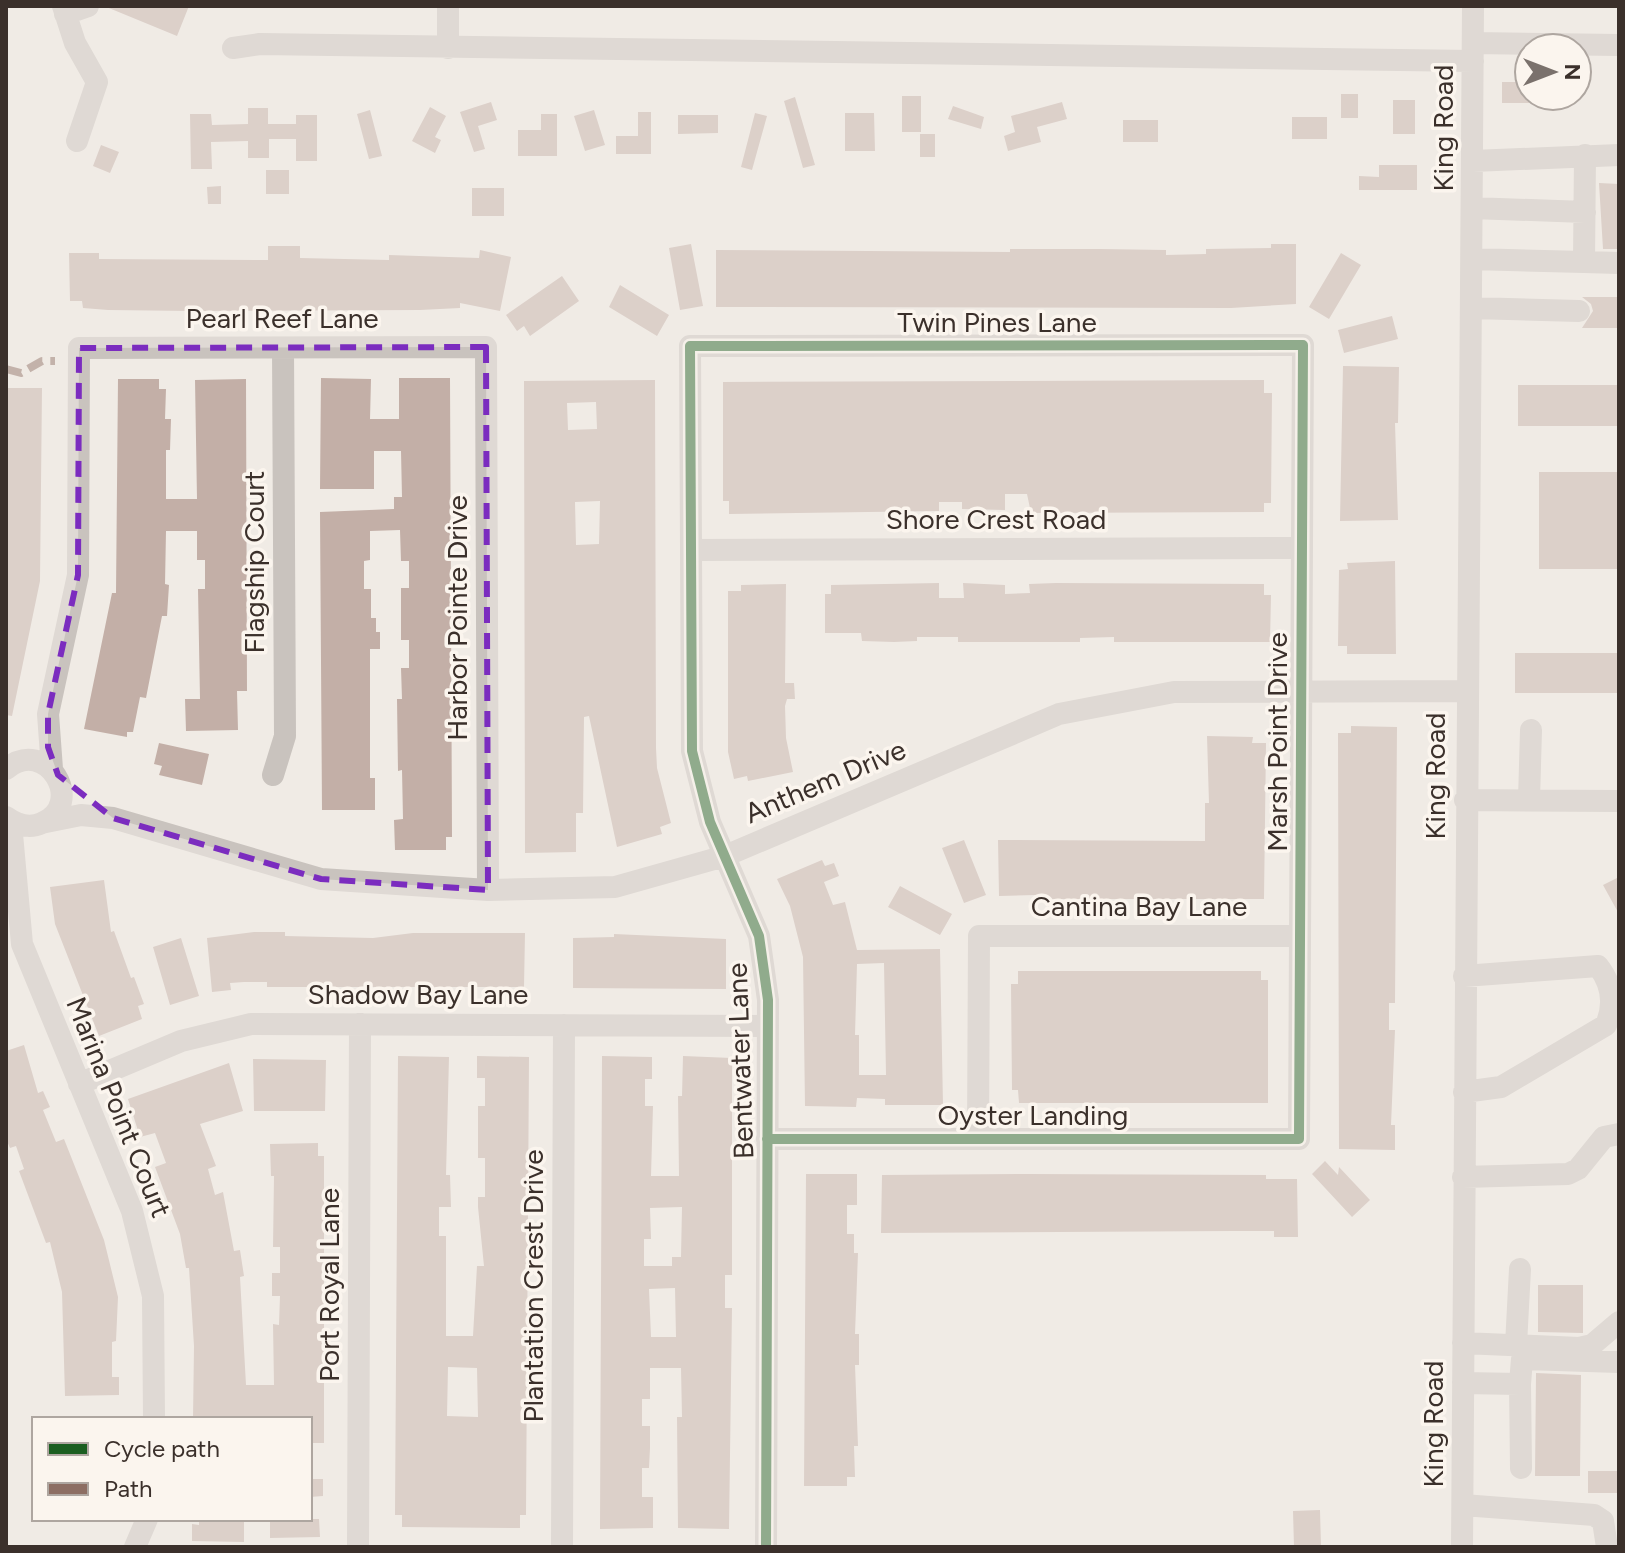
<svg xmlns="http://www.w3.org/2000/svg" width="1625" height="1553" font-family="Figtree,sans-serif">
  <rect width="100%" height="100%" fill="#f0ebe5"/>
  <path fill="#c3afa7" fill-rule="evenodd" d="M104,6H189L177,36Z
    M1502,82H1529V103H1502Z
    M1341,94H1358V118H1341Z
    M902,96H921V132H902Z
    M795,97L815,165L803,168L784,101Z
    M1393,100H1415V134H1393Z
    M491,102L497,120L478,126L485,149L474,152L460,112Z
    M1062,102L1067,119L1037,127L1041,142L1008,151L1004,136L1015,132L1011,116Z
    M953,106L984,117L981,129L948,119Z
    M430,107L446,116L435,137L441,140L435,153L412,141Z
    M248,108H268V124H296V115H317V161H296V139H269V158H248V141L211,142L212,169H191L190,114H211L212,125L248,124Z
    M370,110L382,156L369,159L357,114Z
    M594,110L605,145L585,151L574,116Z
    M638,112H651V154H616V136H638Z
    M755,113L767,116L752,170L741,167Z
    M845,113H874L875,151H845Z
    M541,114H557V156H518V130H541Z
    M678,115H718V133L678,134Z
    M1292,117H1327V139H1292Z
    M1123,120H1158V142H1123Z
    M920,134H935V157H920Z
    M101,145L119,152L110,173L93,166Z
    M1379,165H1417V190H1359V176L1379,177Z
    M266,170H289V194H266Z
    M1599,183L1619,184V249H1603Z
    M221,186V204H208L207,187Z
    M472,188H504V216H472Z
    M691,244L703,306L680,310L669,248Z
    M1271,244H1296V304L1231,308L716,307V250L1010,252V249H1100L1166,250V255L1206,254V249L1271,248Z
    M268,246H300V258L389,260V255L479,258L480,250L511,257L500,311L460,303V308L420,310L194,311L108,310L83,308L82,301H70L69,253H99V259L268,260Z
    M1341,253L1361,265L1329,319L1309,307Z
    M562,276L579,301L530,336L524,326L517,331L506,315Z
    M620,285L669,315L657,336L609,307Z
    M1582,297H1619V328H1582L1593,311L1591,304Z
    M1392,316L1398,339L1344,353L1338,330Z
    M1343,366L1399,367L1398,423H1395L1398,520L1340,521Z
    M321,378L371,379L370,419H399V378H450L452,837H446V850H395L394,820L403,819L402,770L398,771L397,699H402L401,668H409V640H401V588H409V561H401L400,530L370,531V560L364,561V589H371V618H376V632H380V649H370V778H375V810H322L320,512L394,509V497H402L401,451H374V489H320Z
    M118,379H159V389H166L165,419H171L170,450H166V499H197L195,380L246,379L247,691H237L238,730L186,731L185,699H200L198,589H205V560H197V531H166L165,584L169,585L167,616H162L146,698L140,697L133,732H127V737L84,729L112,593H116Z
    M655,380L656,748L657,768L671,823L660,827L662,834L617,847L589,716L584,717L583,813H576V852L525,853L524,381ZM596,402L597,429L568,430L567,403ZM600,501L599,544L576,545L575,502Z
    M1264,380V393H1272L1271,503H1264V512L1031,513L1027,494H1005V510L962,509V502H939V511L729,514V501H723V382Z
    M1518,385H1619V426H1518Z
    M6,388H42L40,581L12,716L6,715Z
    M1539,472H1619V569H1539Z
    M1395,561L1396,654H1347V646H1338L1339,570L1348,569L1347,563Z
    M939,583V598H964L963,583L1005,585V594L1030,593L1029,584L1056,583L1264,584V595H1271L1270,642H1114V637L1080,638V642H958V637H917V641L894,642L862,641L861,633H825V594H831V585Z
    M786,584L785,683H794L795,699H787L785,706L786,738L793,772L748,781L747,776L734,779L728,752V591H741V585Z
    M1515,653H1619V693H1515Z
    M1351,726L1397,727L1395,1003H1389V1030H1395L1391,1125H1395V1150L1339,1149L1338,733H1351Z
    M1207,736L1253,737L1252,743H1266L1264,899H1035V895L999,896L998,840L1205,841V803H1209Z
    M159,743L209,754L202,785L159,775L162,766L154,764Z
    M964,840L986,895L964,903L942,848Z
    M822,860L825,866L834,863L839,876L824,882L833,905L845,902L857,950L940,949L943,1105H885V1099L857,1098L856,1107L805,1106L803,957L790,906L777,879ZM884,963L886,1075H859V1035H855L857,964Z
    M1619,877V914L1603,885Z
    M104,880L111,932L114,931L131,978L134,977L144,1004L138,1006L142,1019L99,1036L55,924L50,887Z
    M900,886L952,914L940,935L888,907Z
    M254,932H285V936L373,938L413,933H525L524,987H267V982H244L230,983L231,990L212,992L207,938Z
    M614,934L726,939V989L573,988V938L614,937Z
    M181,938L199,996L170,1005L153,947Z
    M1018,971H1261V980H1268V1103H1019L1018,1090H1012L1011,984H1018Z
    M24,1045L38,1093L43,1091L50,1107L43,1110L56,1142L64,1139L104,1240L118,1297L116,1341L112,1342V1377H119V1395L65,1396L62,1292L50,1242L46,1243L19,1171L24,1169L16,1146L10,1148L6,1139V1051Z
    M398,1056L449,1057L446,1175H450L451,1207H439V1236H446V1336H473L477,1266H484L478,1207V1197H485V1158H478V1106H485V1078H477V1056L529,1057L526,1515H520V1528L402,1527V1515H395ZM448,1367L477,1368L478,1417L447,1416Z
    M602,1056L652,1057V1079H645V1106H653L651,1176H679L678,1096H682L683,1056L732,1058V1275H725V1308H732L729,1529L678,1528L677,1417H682L681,1368H650V1399H642V1426H650V1448L649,1468H642V1497H653V1528L600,1529ZM682,1207L681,1257H672V1266H644V1239H651L650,1208ZM675,1288L676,1337H651L649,1289Z
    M253,1059L326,1060L325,1111H254Z
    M229,1063L243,1111L200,1124L216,1166L208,1169L215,1195L223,1192L234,1251L240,1250L244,1276L240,1277L246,1385H274L273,1324L279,1325L280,1296H272V1273H280V1247H273L274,1176H271L270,1144L318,1143V1156H324V1443H310V1417L193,1419L194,1346L189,1268H186L180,1234L155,1167L166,1163L155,1133L140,1137L128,1099Z
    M1325,1161L1338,1175L1339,1167L1370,1200L1352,1217L1312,1174Z
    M806,1174H857V1205H847V1234H854V1253H858L855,1334H859V1365H855L858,1446H854L855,1477H847V1486H804Z
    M1030,1174L1266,1175V1179H1297L1298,1237H1274V1231H1233L881,1233L882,1175Z
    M1538,1285H1583V1333L1538,1332Z
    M1536,1373L1581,1375L1580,1476H1535Z
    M1588,1471H1619V1493H1588Z
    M310,1479H323V1496L310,1497Z
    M1320,1510L1321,1547H1294L1293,1511Z
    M199,1519H244V1542L192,1541V1524L199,1525Z
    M270,1519H319L320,1537L270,1538Z"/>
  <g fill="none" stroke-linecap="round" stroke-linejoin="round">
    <path stroke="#c9c3be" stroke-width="22" d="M63,6L75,43L97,82L77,141
      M448,6V48
      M65,14L88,6
      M1473,43L1619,45
      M233,48L260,44L1473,61
      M1585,155L1584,262L1619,263
      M1473,161L1619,155
      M1472,208L1585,212
      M1472,259L1584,262
      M1472,308L1579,311
      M691,550L1302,548
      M6,769C46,735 87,804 42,823C29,829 17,825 6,817
      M52,769L48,714L78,575L79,348L486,347L488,890
      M273,775L285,736L283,348
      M1465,800L1619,801
      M1529,800L1531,730
      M6,818L12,834L22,944L132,1211L153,1296L154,1419
      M46,822L81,815L113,818L321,879L488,890L615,887L725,856L1059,714L1174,692L1466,691
      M1464,976L1598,966C1612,984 1615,1004 1606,1025L1501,1087L1464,1092
      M79,1084L181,1041L251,1024L768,1026
      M978,1139L979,936H1300
      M1463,1177L1568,1174L1578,1169L1604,1137L1619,1134
      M1463,1343L1579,1348L1592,1345L1619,1322
      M1516,1345L1520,1269
      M1463,1383L1520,1384L1521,1468
      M1520,1384L1522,1359L1619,1362
      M1463,1505L1594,1515L1603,1521L1607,1547
      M135,1547L147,1519
      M358,1547L360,1024
      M562,1547L564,1025
      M766,1547L768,1000L759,936L710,822L692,751L690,346L1303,345L1299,1139H767
      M1462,1547L1473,6"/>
    <path stroke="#8d6e63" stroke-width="8" stroke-dasharray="16 8" stroke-linecap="butt" d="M6,369L21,373L42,361H55"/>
    <defs>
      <path id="cycleway" d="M766,1547L768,1000L759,936L710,822L692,751L690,346L1303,345L1299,1139H767"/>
    </defs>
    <use href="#cycleway" stroke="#fbf5ee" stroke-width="15"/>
    <use href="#cycleway" stroke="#1b5e20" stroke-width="10"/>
  </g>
  <path d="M0 0H1625V1553H0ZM486,347L488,890L321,879L113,818L58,775L48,747V714L78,575L79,348Z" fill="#f0ebe5" fill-opacity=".55" fill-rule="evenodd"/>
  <path fill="none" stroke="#7b2cbf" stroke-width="6" stroke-dasharray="16 10" stroke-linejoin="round" d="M486,347L488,890L321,879L113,818L58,775L48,747V714L78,575L79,348Z"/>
  <g text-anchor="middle" stroke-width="7" stroke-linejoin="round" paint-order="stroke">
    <g font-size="28" fill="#3b302b" stroke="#fbf5ee">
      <text transform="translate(1443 128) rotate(-90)" y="10">King Road</text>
      <text x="282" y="328">Pearl Reef Lane</text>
      <text x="997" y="332">Twin Pines Lane</text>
      <text x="996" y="529">Shore Crest Road</text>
      <text transform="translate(254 562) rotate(-90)" y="10">Flagship Court</text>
      <text transform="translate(457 618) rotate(-90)" y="10">Harbor Pointe Drive</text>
      <text transform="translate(1277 742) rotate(-90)" y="10">Marsh Point Drive</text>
      <text transform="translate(1435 776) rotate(-90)" y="10">King Road</text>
      <text transform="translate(825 781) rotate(-23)" y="10">Anthem Drive</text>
      <text x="1139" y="916">Cantina Bay Lane</text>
      <text x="418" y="1004">Shadow Bay Lane</text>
      <text transform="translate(740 1061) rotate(-92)" y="10">Bentwater Lane</text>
      <text transform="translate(119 1107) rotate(68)" y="10">Marina Point Court</text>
      <text x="1033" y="1125">Oyster Landing</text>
      <text transform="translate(329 1285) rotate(-90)" y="10">Port Royal Lane</text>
      <text transform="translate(533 1286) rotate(-90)" y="10">Plantation Crest Drive</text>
      <text transform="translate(1433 1424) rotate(-90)" y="10">King Road</text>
    </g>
  </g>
  <rect width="1625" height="1553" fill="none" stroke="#3b302b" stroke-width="16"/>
  <rect x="32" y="1417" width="280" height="104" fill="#fbf5ee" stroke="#aea6a0" stroke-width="2"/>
  <rect x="48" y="1443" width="40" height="12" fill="#1b5e20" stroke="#aea6a0" stroke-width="2"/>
  <text x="104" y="1457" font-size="24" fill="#3b302b">Cycle path</text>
  <rect x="48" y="1483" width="40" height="12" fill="#8d6e63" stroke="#aea6a0" stroke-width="2"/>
  <text x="104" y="1497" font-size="24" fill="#3b302b">Path</text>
  <g transform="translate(1553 72) rotate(90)"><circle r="38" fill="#fbf5ee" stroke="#aea6a0" stroke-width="2"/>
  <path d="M0-6L14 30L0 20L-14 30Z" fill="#7a716c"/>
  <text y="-12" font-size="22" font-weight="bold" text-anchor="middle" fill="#3b302b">N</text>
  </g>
</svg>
